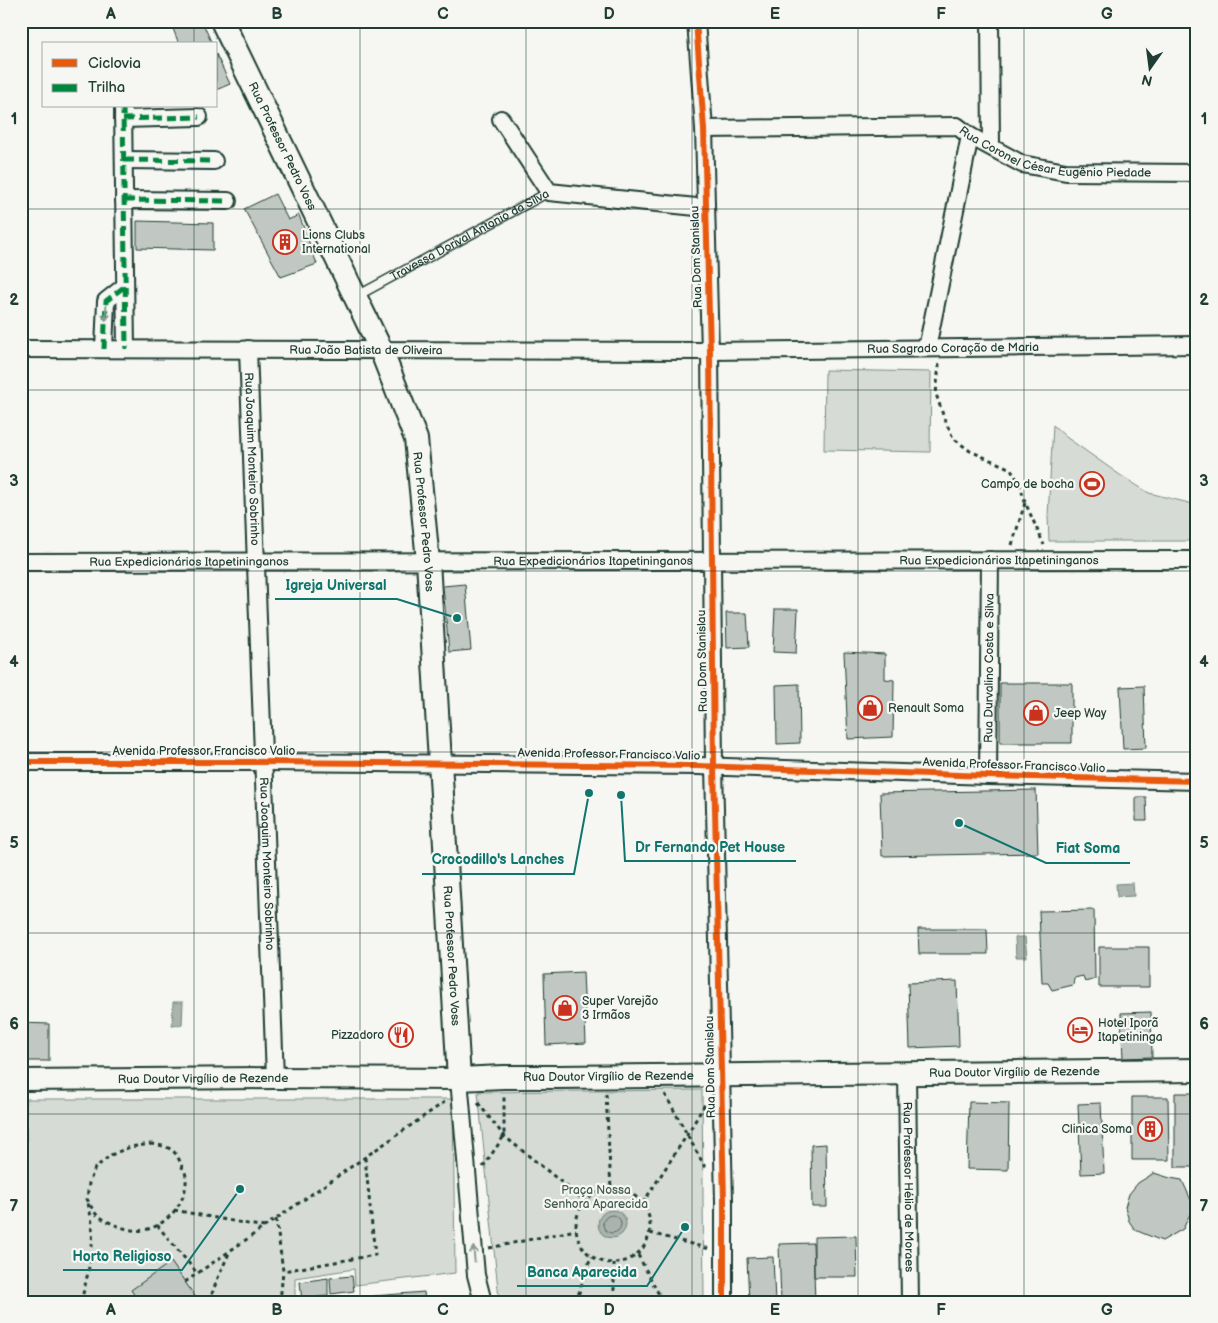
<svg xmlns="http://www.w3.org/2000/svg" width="1218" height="1323" font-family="'Balsamiq Sans',sans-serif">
  <rect width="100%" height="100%" fill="#f6f6f2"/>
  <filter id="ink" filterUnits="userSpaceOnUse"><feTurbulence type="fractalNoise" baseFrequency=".02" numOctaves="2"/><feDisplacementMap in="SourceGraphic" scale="10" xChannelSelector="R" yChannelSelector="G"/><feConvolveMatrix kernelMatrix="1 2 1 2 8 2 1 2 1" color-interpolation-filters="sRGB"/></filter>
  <g filter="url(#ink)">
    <path fill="#d6dbd6" stroke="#7a8c85" d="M825,370L931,372L930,452L824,450Z
      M1053,425L1066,437L1120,475L1149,493L1197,505V541H1049L1048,516Z
      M702,1090L704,1302H502L499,1299L478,1092Z
      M26,1099H453L455,1273L355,1285L354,1269L295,1278V1302H28Z"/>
    <path fill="#aab3ae" stroke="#72847d" d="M1133,883L1134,896L1117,897L1116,884Z
      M1015,937H1025L1027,957H1016Z
      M173,1002H183L182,1025H172Z
      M598 1224a14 14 0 1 1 28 0a14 14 0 1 1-28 0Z"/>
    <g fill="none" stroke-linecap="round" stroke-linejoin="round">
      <path stroke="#576c65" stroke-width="1" d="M603 1224a9 9 0 1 1 18 0a9 9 0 1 1-18 0Z"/>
    </g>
    <path fill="#c1c8c3" stroke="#1f3d34" d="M170,21H202L212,44H179Z
      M216,54L230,84L216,90Z
      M275,194L288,220L299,215L317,264L281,277L244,209Z
      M137,221L213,223V250L137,248Z
      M465,584L471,650L449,652L443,586Z
      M775,609H798L796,653L773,652Z
      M726,613H747L749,647L727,648Z
      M844,652L885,654V679L894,680L893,737L848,739Z
      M1000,683H1072V743H1000Z
      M799,684L800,743L777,744L776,685Z
      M1144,686L1146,748L1123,749L1120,687Z
      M1036,790L1038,853L882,856L880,793Z
      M1136,797H1146L1147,821H1136Z
      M1094,910L1095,979L1085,982L1083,976L1074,978L1073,985L1052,990L1048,983H1042L1039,911Z
      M918,929H987L988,954H919Z
      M1099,947H1149V987H1099Z
      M583,972L586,1043L546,1045L544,974Z
      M957,981L959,1046L910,1048L908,983Z
      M1151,1012L1152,1057L1123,1058L1121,1013Z
      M21,1023L49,1024V1061H21Z
      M1175,1093H1197V1167H1175Z
      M1132,1097H1168L1169,1160H1132Z
      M969,1102L1009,1103L1008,1170L967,1169Z
      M1101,1103L1104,1173L1081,1174L1078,1104Z
      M826,1144L827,1207H812L811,1145Z
      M1154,1173L1170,1178L1182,1180L1195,1209L1190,1214L1183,1229L1162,1241L1135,1230L1129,1221L1125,1207L1129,1194L1138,1183Z
      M856,1236L857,1277H814V1237Z
      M813,1243L815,1302H781L779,1244Z
      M773,1257L775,1302H749L747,1258Z
      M171,1262L199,1302H139L131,1290Z
      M352,1276L354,1291L331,1294L330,1278Z
      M328,1278V1296L316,1297V1302H302L300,1282Z
      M424,1292L425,1302H375L374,1296Z"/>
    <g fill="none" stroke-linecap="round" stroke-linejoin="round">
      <defs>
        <g id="service">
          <path id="s1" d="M357,296L549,192"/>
        </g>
        <g id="minor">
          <path d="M696,21L704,129L710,351L714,766L724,1201V1302"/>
          <path d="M990,21L991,146"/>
          <path d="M123,106L126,349"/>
          <path d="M123,119L199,117"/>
          <path d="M501,119L549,192L706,208"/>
          <path id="s2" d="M704,129L957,126L970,136L1022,164L1066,172L1197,173"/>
          <path d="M124,160L214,161"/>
          <path d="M124,200L228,201"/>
          <path d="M927,348L970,136"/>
          <path id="s3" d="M21,349L710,351L1197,345"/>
          <path d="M104,349L106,301L125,286"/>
          <path id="s4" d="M248,349L275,1078"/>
          <path id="s5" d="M21,562L1197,560"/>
          <path d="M21,762H263L698,766L988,776L1197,781"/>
          <path id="s6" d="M988,776L990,560"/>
          <path id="s7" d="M907,1073L910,1302"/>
          <path d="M459,1079L476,1275L483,1302"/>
        </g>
        <g id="tertiary">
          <path id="s8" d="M21,1080L275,1078L459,1079"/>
        </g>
        <g id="secondary">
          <path id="s9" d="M222,21L381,350L416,439L428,561L459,1079L503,1077H558L1197,1070"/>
        </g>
      </defs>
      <use href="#service" stroke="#1f3d34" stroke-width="11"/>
      <use href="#minor" stroke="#1f3d34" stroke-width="20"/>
      <use href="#tertiary" stroke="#1f3d34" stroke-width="24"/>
      <use href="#secondary" stroke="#1f3d34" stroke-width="26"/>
      <path stroke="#1f3d34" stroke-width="3" stroke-dasharray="4 4" stroke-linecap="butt" d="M939,364L936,394L944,418L953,438L970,451L1011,469L1020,485L1025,502L1044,545
        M1012,545L1025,503
        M606,1094L611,1189
        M665,1094L706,1169
        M478,1103L504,1136L585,1201
        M151,1144C169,1146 176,1149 182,1167C184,1170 186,1174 186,1177C188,1201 167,1226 144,1230C132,1232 118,1227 107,1221C104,1219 100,1218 97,1215C93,1211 90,1204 87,1199L89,1183L95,1168L111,1155L130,1147Z
        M483,1167L504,1136V1095
        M576 1226a37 37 0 1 1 74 0a37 37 0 1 1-74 0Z
        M643,1203L687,1135L705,1104
        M174,1210L264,1227
        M276,1219L283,1271L375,1255L365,1158
        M157,1225L197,1273
        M650,1233L710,1249
        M489,1248L576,1230
        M638,1255L663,1302
        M614,1263V1302
        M185,1282L446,1101
        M81,1302C87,1277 94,1252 92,1226C92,1218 89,1210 88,1202
        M209,1302L217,1280L230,1251
        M280,1302L283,1271
        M576,1302L591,1256"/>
      <use href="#service" stroke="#f6f6f2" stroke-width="8"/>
      <use href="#minor" stroke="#f6f6f2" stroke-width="16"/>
      <use href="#tertiary" stroke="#f6f6f2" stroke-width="20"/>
      <use href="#secondary" stroke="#f6f6f2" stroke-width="22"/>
      <path stroke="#00873e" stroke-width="5" stroke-dasharray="10 5" stroke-linecap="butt" d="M123,106L126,349
        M123,119L199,117
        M124,160L214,161
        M124,200L228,201
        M104,349L106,301L125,286"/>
      <defs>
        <path id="cycleway" d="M696,21L704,129L710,351L714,766L724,1201V1302
          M21,762H263L698,766L988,776L1197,781"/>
      </defs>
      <use href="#cycleway" stroke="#f6f6f2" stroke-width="9"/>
      <use href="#cycleway" stroke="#e8590c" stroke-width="6"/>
    </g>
    <defs><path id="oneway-shaft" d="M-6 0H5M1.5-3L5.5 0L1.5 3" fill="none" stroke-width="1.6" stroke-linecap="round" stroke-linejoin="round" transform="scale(1.25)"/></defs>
    <g stroke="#8a9a93">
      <use href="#oneway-shaft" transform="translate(106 313) rotate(92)"/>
      <use href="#oneway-shaft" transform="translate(474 1254) rotate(-95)"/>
    </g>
  </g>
  <path fill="none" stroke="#1f3d34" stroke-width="1" stroke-opacity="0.55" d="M194,21V44M360,21V1302M526,21V1302M692,21V1302M858,21V1302M1024,21V1302M194,106V1302M21,209H1197M21,390H1197M21,571H1197M21,752H1197M21,933H1197M21,1114H1197"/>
  <defs>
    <symbol id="building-ring" viewBox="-11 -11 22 22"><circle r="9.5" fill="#f6f6f2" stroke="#c8321e" stroke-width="1.5"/><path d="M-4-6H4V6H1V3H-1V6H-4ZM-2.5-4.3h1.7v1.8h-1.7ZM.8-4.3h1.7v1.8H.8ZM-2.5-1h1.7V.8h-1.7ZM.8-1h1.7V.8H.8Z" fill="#c8321e"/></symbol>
    <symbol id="stadium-ring" viewBox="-11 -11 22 22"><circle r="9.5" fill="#f6f6f2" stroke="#c8321e" stroke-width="1.5"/><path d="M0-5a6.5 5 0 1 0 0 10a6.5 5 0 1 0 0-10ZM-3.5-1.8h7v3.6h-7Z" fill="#c8321e"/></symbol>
    <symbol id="shop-ring" viewBox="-11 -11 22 22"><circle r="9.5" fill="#f6f6f2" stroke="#c8321e" stroke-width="1.5"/><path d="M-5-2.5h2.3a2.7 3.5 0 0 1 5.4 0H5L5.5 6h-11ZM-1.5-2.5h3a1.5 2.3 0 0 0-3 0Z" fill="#c8321e"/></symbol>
    <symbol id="hotel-ring" viewBox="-11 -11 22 22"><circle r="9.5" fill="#f6f6f2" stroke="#c8321e" stroke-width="1.5"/><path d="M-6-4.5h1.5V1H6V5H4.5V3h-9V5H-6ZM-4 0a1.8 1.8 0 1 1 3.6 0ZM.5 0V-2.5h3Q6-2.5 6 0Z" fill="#c8321e"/></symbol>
    <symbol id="restaurant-ring" viewBox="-11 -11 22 22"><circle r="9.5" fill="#f6f6f2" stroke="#c8321e" stroke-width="1.5"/><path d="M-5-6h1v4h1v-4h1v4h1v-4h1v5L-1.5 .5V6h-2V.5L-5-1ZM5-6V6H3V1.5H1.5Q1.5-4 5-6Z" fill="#c8321e"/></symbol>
  </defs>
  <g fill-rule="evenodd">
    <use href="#building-ring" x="271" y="228" width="28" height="28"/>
    <use href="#stadium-ring" x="1078" y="470" width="28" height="28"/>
    <use href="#shop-ring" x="856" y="694" width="28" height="28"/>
    <use href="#shop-ring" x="1022" y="699" width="28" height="28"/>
    <use href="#shop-ring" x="551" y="994" width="28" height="28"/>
    <use href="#hotel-ring" x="1066" y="1016" width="28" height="28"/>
    <use href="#restaurant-ring" x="387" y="1021" width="28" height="28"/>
    <use href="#building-ring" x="1136" y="1115" width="28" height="28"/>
  </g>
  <g text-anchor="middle" stroke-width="4.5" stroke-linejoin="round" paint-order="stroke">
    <g font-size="12" fill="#1f3d34" stroke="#f6f6f2">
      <text dy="4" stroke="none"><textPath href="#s9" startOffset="139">Rua Professor Pedro Voss</textPath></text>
      <text dy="4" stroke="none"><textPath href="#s2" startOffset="358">Rua Coronel César Eugênio Piedade</textPath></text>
      <text dy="4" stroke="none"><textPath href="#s1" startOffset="128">Travessa Dorival Antonio da Silva</textPath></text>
      <text transform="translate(696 257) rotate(-92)" y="4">Rua Dom Stanislau</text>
      <text dy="4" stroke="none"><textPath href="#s3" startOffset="932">Rua Sagrado Coração de Maria</textPath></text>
      <text dy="4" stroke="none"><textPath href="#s3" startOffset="345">Rua João Batista de Oliveira</textPath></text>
      <text dy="4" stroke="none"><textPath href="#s4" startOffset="110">Rua Joaquim Monteiro Sobrinho</textPath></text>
      <text dy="4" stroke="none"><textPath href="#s9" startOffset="544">Rua Professor Pedro Voss</textPath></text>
      <text dy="4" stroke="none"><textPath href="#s5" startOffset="978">Rua Expedicionários Itapetininganos</textPath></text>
      <text dy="4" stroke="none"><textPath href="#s5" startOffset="168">Rua Expedicionários Itapetininganos</textPath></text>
      <text dy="4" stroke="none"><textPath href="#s5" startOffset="572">Rua Expedicionários Itapetininganos</textPath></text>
      <text transform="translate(702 661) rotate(-91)" y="4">Rua Dom Stanislau</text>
      <text dy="4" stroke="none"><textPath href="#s6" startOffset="108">Rua Durvalino Costa e Silva</textPath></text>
      <text x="204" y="755">Avenida Professor Francisco Valio</text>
      <text transform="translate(609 754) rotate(1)" y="4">Avenida Professor Francisco Valio</text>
      <text transform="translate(1014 765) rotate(2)" y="4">Avenida Professor Francisco Valio</text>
      <text dy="4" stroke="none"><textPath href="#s4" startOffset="515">Rua Joaquim Monteiro Sobrinho</textPath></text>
      <text dy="4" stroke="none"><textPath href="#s9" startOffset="979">Rua Professor Pedro Voss</textPath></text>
      <text transform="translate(710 1067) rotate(-91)" y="4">Rua Dom Stanislau</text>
      <text dy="4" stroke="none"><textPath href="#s9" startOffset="1658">Rua Doutor Virgílio de Rezende</textPath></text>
      <text dy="4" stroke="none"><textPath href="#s9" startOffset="1252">Rua Doutor Virgílio de Rezende</textPath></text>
      <text dy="4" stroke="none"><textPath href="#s8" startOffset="182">Rua Doutor Virgílio de Rezende</textPath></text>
      <text dy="4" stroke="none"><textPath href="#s7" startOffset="114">Rua Professor Hélio de Moraes</textPath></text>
    </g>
    <g font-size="12" fill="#1f3d34" stroke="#f6f6f2" text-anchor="start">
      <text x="302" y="239">Lions Clubs<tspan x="302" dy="14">International</tspan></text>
      <text x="1074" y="488" text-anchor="end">Campo de bocha</text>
      <text x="888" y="712">Renault Soma</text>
      <text x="1054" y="717">Jeep Way</text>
      <text x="582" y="1005">Super Varejão<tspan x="582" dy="14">3 Irmãos</tspan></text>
      <text x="1098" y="1027">Hotel Iporã<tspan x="1098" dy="14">Itapetininga</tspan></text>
      <text x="384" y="1039" text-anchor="end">Pizzadoro</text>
      <text x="1132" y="1133" text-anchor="end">Clinica Soma</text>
    </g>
    <g font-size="12" fill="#445d54" stroke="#f6f6f2">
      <text x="596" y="1194">Praça Nossa<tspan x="596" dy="14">Senhora Aparecida</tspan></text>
    </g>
  </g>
  <path fill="none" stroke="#0f766e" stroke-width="2" d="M457 618L397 599H275M621 795L625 861H796M959 823L1046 863H1130M589 793L574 874H422M240 1189L182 1270H63M685 1227L647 1286H517"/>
  <g fill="#0f766e" stroke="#f6f6f2" stroke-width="2">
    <circle cx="457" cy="618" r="5"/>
    <circle cx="621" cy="795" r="5"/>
    <circle cx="959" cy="823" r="5"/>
    <circle cx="589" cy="793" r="5"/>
    <circle cx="240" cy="1189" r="5"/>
    <circle cx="685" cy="1227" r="5"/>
  </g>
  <g font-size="14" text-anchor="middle" font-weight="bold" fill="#0f766e" stroke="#f6f6f2" stroke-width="4.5" stroke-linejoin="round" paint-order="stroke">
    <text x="336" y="590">Igreja Universal</text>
    <text x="710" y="852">Dr Fernando Pet House</text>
    <text x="1088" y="853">Fiat Soma</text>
    <text x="498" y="864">Crocodillo's Lanches</text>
    <text x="122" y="1261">Horto Religioso</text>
    <text x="582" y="1277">Banca Aparecida</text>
  </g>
  <rect width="1218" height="1323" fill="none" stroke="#f6f6f2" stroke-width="55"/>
  <rect x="42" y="42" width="175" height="65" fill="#f6f6f2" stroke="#a0aca6"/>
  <rect x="52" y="59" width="25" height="8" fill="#e8590c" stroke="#a0aca6"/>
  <text x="88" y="68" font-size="15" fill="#1f3d34">Ciclovia</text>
  <rect x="52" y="84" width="25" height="8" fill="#00873e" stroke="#a0aca6"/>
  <text x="88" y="92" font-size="15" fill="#1f3d34">Trilha</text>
  <g transform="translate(1150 68) rotate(194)" stroke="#f6f6f2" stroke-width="4" paint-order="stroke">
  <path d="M0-4L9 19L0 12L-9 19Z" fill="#1f3d34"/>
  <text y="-8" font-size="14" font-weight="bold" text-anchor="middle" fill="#1f3d34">N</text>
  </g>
  <rect x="28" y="28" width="1162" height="1268" fill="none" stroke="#1f3d34" stroke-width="2"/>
  <g font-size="16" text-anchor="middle" font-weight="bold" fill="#1f3d34">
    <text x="111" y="19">A</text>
    <text x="277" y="19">B</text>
    <text x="443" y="19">C</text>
    <text x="609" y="19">D</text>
    <text x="775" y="19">E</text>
    <text x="941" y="19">F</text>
    <text x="1107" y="19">G</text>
    <text x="14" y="124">1</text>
    <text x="1204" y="124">1</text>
    <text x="14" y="305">2</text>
    <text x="1204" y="305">2</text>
    <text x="14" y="486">3</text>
    <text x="1204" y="486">3</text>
    <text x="14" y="667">4</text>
    <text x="1204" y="667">4</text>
    <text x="14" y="848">5</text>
    <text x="1204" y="848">5</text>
    <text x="14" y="1029">6</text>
    <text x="1204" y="1029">6</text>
    <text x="14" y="1211">7</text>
    <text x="1204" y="1211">7</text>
    <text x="111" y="1315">A</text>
    <text x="277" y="1315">B</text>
    <text x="443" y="1315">C</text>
    <text x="609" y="1315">D</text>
    <text x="775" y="1315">E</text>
    <text x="941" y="1315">F</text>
    <text x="1107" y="1315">G</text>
  </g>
</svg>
